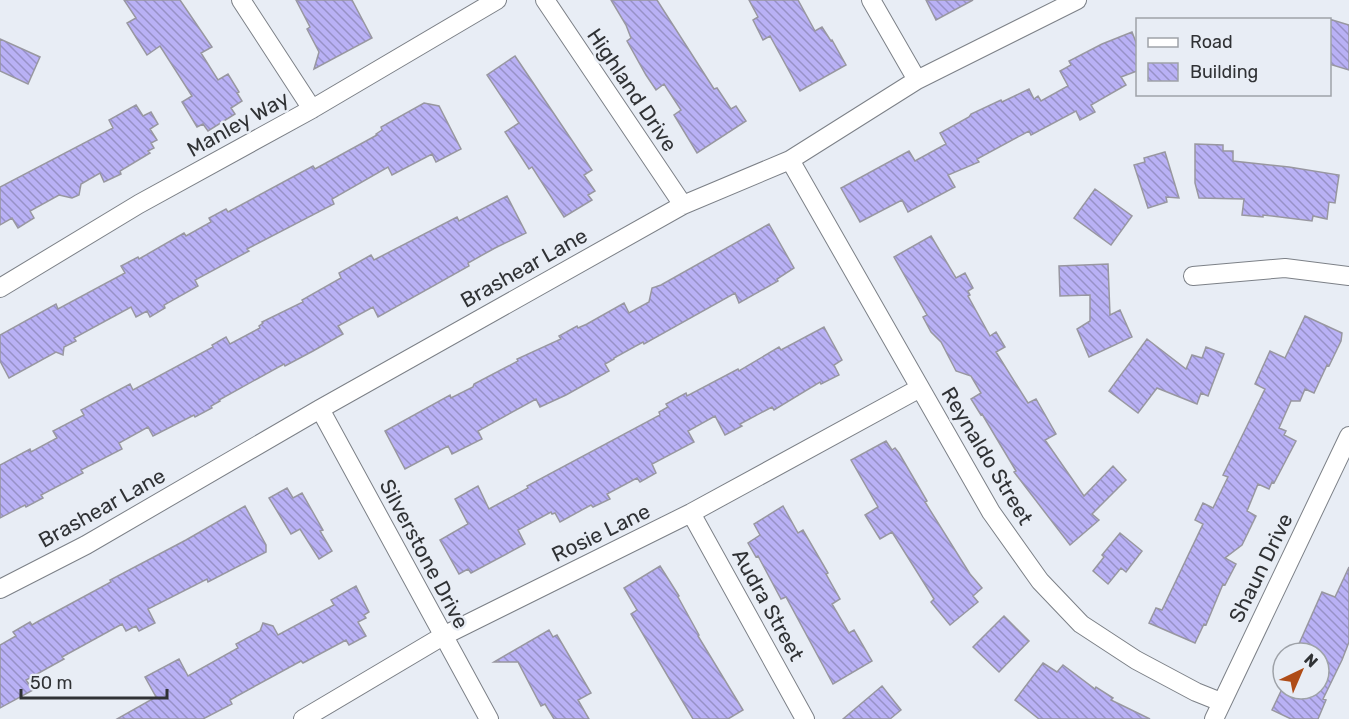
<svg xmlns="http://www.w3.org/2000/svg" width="1349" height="719" font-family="Rubik,sans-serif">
  <defs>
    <pattern id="building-back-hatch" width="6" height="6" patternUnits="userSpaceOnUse" patternTransform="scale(1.5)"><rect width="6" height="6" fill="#b9b1f5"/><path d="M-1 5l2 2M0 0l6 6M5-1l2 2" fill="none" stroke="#9791c7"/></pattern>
  </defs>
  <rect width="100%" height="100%" fill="#e8edf5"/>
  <path fill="url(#building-back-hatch)" stroke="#9897a0" stroke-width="1.5" d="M124,0H180L212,47L201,53L218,80L228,74L239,92L237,93L242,101L231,108L235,114L208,131L203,124L197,127L182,102L192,96L160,46L147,55L127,23L136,18Z
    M296,0H352L372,38L314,69L319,52L307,29L310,27Z
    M611,0H657L714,89L717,88L731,109L736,106L746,121L697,153L674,115L681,110L664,84L656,90L646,75L627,41L631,38L626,25Z
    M749,0H798L815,31L822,27L831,41L832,40L846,65L800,91L770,36L763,40L753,20L758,17Z
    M926,0H973L936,20Z
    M1329,19L1349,25V70L1329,64Z
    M1132,32L1137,45V71L1121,77L1126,85L1091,105L1095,112L1080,120L1076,111L1031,135L1029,131L977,159L979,162L948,175L955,187L908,212L902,200L860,222L841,188L909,151L915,161L946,144L940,133L969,117L971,114L1001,100L1002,102L1029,89L1034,99L1038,96L1041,101L1068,86L1060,71L1071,65L1069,61L1102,44Z
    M0,39L40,57L28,84L0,71Z
    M515,56L592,170L584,175L595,191L588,195L592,200L564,217L532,167L529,169L505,132L519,123L487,75Z
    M424,103L439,106L461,149L436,162L432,154L392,175L388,167L332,199L334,204L247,249L249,251L195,280L198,286L164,305L165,308L150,317L147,311L136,317L131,307L74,338L76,341L64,347L63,355L56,352L9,378L0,361V335L56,304L58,309L125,273L121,266L138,257L139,259L184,233L186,236L211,222L209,218L226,209L228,212L313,166L315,169L377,135L376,134L382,130L381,127Z
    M136,105L143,116L151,112L158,124L150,129L157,140L151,143L154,148L148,151L150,153L120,171L121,174L104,182L100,173L81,184L79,195L72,198L59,195L30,211L34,218L18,228L12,218L0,225V187L113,128L109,120Z
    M1195,144L1223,145V151H1233V161L1289,167L1339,175L1335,203L1329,202L1327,219L1313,216L1312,221L1263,215V217L1242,215L1244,199L1199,198L1195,183Z
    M1165,152L1179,198L1166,197L1167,202L1148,208L1134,165L1145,162L1144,158Z
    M1095,189L1132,216L1111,245L1074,218Z
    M507,196L526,233L495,248L468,263L469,266L378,317L373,307L338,326L343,334L313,351L285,366L284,364L219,400L220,401L211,406L212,408L195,417L194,415L153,436L148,427L119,443L122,449L81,470L83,473L41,495L43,498L26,507L25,505L0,518V465L30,449L31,452L57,438L53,431L84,415L81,410L130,384L133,390L213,347L212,345L226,337L230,344L260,328L259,326L263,323L262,322L303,302L302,300L341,278L339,273L371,255L374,260L457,217L459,221Z
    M769,224L794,268L777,279L778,281L739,303L735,293L644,344L643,342L614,358V359L605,364L609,371L566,395L540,407L536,399L478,431L482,439L452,454L448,446L405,469L385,431L450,395L451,398L473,387L474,384L518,361L517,359L561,339L559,336L577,326L578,328L587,324L624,303L629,313L649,302L652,288L661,285Z
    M931,236L956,278L965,273L973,288L968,291L970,295L968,296L990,336L996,332L1005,347L996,352L1028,403L1036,399L1056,434L1045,440L1084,496L1113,466L1126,480L1092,514L1099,520L1070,545L1014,472L1016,471L982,414L981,415L971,399L981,393L971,376L956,371L941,342L931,332L923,317L927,315L894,257Z
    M1108,264L1110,315L1120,310L1132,337L1089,357L1077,329L1090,321V295L1060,296L1059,266Z
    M1305,316L1342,333L1341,341L1329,366L1327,365L1314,393L1305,389L1300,401H1291L1279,428L1286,431L1284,435L1296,441L1274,483L1272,482L1269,489L1258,484L1247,511L1256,516L1242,545L1225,558L1236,564L1225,585L1223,584L1206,625L1204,624L1195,643L1149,623L1156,608L1162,610L1203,524L1195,520L1203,503L1213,508L1228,477L1223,475L1265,389L1255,384L1270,351L1285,358Z
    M824,327L842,360L834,365L839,375L821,384L820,382L774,410L772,407L740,424L742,426L725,435L715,416L688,431L694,442L652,464L656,473L640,482L637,478L607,494L610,499L593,507L591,505L560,522L555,513L552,514L551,512L518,530L525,544L471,573L468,569L459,574L440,540L468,524L455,499L478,486L489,509L528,488L527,486L660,415L659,412L668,407L666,404L686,393L687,396L738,369L739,371L779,347L781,350Z
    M1147,339L1186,369L1192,355L1202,358L1206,347L1224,354L1208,396L1201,393L1197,404L1157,388L1138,413L1109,391Z
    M886,441L892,450L895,448L899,453L927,501L925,502L970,574L982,588L973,596L978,602L950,625L931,602L934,599L892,532L880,539L865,515L878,507L851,460Z
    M287,488L293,498L302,493L323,530L320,531L332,551L319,559L300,529L291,534L269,498Z
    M245,506L266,545V552L208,582L207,579L148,609L155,623L139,631L136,626L126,631L122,624L62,657L64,659L26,680L33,690L0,708V645L16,636L13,632L30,622L32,625L37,622L111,582L110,580L186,540Z
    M783,506L798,533L803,530L828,573L826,574L840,599L832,604L849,633L854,630L872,661L833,684L786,597L781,599L758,556L756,557L748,543L760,535L754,524Z
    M1120,533L1142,551L1126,572L1121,568L1108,584L1093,571L1104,557L1102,555Z
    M660,566L679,596L678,597L699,635L698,636L743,710L728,719H693L631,614L637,610L624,588Z
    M1349,567V642L1342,660L1323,699L1326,700L1318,719H1291L1272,710L1282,689H1319V653H1295L1322,592L1335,597Z
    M356,586L369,612L364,615L366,618L358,622L366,636L349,645L346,640L303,663L301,661L237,696L230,700L232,704L203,719H117L156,697L145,677L179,659L188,676L238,648L236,644L260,631L263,623L273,626L278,635L334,605L331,600Z
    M1004,616L1029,641L999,672L973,647Z
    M549,630L553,637L557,635L591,693L578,700L589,719H554L545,704L541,706L518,662H494Z
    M1043,663L1057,672L1063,665L1095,689L1096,687L1113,698L1111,700L1150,719H1039L1015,700Z
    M882,686L901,710L890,719H843Z"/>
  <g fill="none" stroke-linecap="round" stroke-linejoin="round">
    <defs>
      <path id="street" d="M241,0L312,109
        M545,0L683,205
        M871,0L917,80
        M790,160L991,512L1040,581L1081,624L1136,660L1196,692L1221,702
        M1193,276L1285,268L1349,276
        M0,288L139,204L312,109L497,0
        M320,409L489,719
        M691,513L805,719
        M0,589L86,545L320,409L683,205L790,160L917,80L1077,0
        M303,719L443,636L691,513L920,388
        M1214,719L1349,436"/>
    </defs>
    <use href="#street" stroke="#7c8087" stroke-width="20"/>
    <use href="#street" stroke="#fff" stroke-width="18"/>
  </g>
  <g text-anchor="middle" stroke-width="5" stroke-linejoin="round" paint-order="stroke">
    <g font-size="21" fill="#303235" stroke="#e8edf5">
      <text transform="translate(632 90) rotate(56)" y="7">Highland Drive</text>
      <text transform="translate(238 124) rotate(-29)" y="7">Manley Way</text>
      <text transform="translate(524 268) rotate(-29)" y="7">Brashear Lane</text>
      <text transform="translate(987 456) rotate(59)" y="7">Reynaldo Street</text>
      <text transform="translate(102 508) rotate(-29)" y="7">Brashear Lane</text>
      <text transform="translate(601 533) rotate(-26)" y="7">Rosie Lane</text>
      <text transform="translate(424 554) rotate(62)" y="7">Silverstone Drive</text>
      <text transform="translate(1261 568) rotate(-64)" y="7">Shaun Drive</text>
      <text transform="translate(768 605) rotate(61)" y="7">Audra Street</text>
    </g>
  </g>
  <rect x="1136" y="18" width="195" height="78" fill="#e8edf5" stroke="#9ea2a8" stroke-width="1.5"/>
  <rect x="1148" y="38" width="30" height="9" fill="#ffffff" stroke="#9ea2a8" stroke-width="1.5"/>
  <text x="1190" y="48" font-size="18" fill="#303235">Road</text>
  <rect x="1148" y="63" width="30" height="18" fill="url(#building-back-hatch)" stroke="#9ea2a8" stroke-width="1.5"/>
  <text x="1190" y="78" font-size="18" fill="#303235">Building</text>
  <g transform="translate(1301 671) rotate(44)"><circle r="28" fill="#e8edf5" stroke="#9ea2a8" stroke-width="1.5"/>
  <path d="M0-4.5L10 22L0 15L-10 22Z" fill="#af4c17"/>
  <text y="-9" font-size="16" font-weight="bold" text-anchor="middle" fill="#303235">N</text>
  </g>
  <path d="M21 689v9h146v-9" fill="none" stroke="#303235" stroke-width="3"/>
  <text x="30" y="689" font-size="18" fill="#303235" stroke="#e8edf5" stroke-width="4.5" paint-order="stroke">50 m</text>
</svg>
